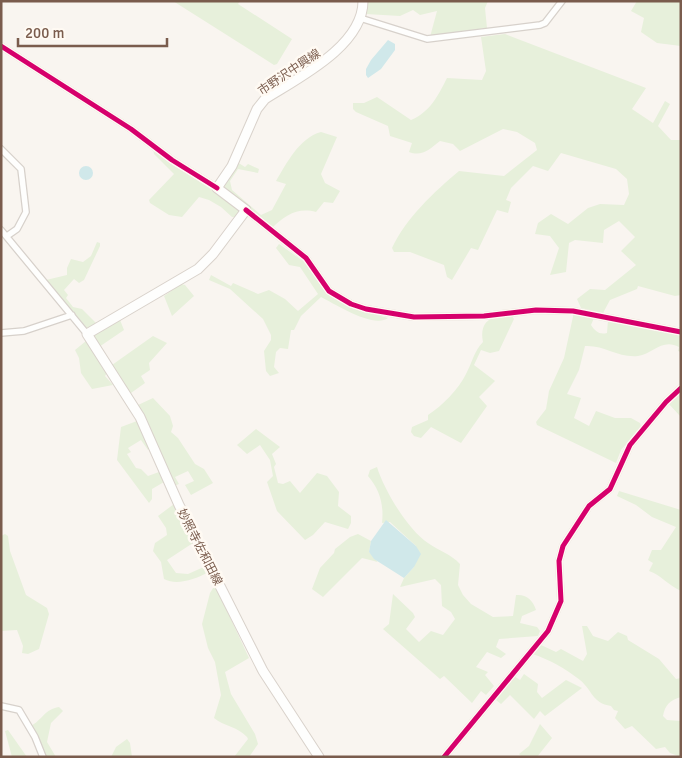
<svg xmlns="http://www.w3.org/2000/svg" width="682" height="758" font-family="Signika,'Noto Sans JP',sans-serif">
  <rect width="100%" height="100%" fill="#f9f5f0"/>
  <path fill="#e7f0db" d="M173,1H240L238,4L292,39L277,64L274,65Z
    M367,1H488L485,8L487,28L430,37L437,11L420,15L413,10L400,16L366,14Z
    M637,1H681V46L657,43L641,32L644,18L631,11Z
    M505,34L646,88L632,109L653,123L665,101L670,104L658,126L671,140H681V295L675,296L638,286L637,289L610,300L603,313L581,308L577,299L590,289L605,290L636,265L621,251L635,237L619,221L604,230L603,243L575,240L569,243L566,272L550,275L559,248L550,236L535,234L538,223L551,214L568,224L588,208L600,204L624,205L629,194L627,179L616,169L561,153L548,171L533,166L511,188L506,200L511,202L508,213L497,210L478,250L471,248L452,280L447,277L444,265L410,252H394L392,248C406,218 434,192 459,171L504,176L537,150L535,143L517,132L503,129L460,151L453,144L440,141C430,149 422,157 409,152L412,143L390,136L388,126L356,112L353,109V103H364L377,97L411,120C430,112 438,96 447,78L482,80L486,71L481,37Z
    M321,132L337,137L321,174L325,183L340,191L333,203L324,202L316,212C298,207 285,215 272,228L219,189L237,162L245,167L248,164L259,169L258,173L238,169L230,181L232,190L261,215L272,210L286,184L276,181C287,163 299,138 321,132Z
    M153,148L241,211L236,217H232L221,207L209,200L199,197L182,217L169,215L150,203L149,200L174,174L154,154Z
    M97,242L100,243V246L84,280L79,283L74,279L64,290L68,295L66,298L73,307L82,309L98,325L87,328L46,280L67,275V268L71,259L83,262L91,256Z
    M279,244L303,261L329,295L359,310L388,318C374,329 335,304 321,297L301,316L294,330H291L288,349L280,348L276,352L274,367L279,373L270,376L266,371L264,351L271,340V335L263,319L230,289L209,280L211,275L231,286L233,283L258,294L269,290L285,299L298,311L318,294L300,267L289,265L276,248Z
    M181,284L185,285L194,296L172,316L164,296Z
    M574,312L594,318L591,325C595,331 599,335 607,333L608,320L681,334V352L678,351L679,347C662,338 653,354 638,356C618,358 605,345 585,346L579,370L567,394L581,398L574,418L589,426L596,411L615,418H631L640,423L641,427L621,450L616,463L537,425L536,422L546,409L549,391L564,358Z
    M498,316H512L514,319L499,351L490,353L481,350L474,365L495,381L479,397L487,406L461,443L431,427L421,438L414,436L411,432L412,427L428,420V415C443,405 458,390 466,374C472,363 474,351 483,342C480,328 485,319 498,316Z
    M120,320L124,330L99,347L94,337L95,334Z
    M153,336L167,343L149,363L150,370L141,376L145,383L131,393L112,370V365Z
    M86,341L107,373L105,376L113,385L92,389L81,373L79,358L75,350Z
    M681,391V426L680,416L668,403Z
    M153,398L170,416L173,426L171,432L178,438L195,464L204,469L213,483L191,495L185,485L194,481L188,471L175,477L179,484L174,486L138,405Z
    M137,421L150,447L148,450L141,440L128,448L131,452L127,454L136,468L141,469L148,476L159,472L164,482L152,489V499L149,503L117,460L121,427Z
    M256,429L280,447L272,454L276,464L274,467L278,483L283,484L290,481L300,493L317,473L327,476L339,492L338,506L351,516V523L348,529L325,522L313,535L305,540L277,511L267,482L273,476L270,460L260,445L247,454L237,445Z
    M377,467C384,490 408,530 428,543C439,551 451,554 460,564L458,585L463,595L471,604L493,617L513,616L516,595C526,594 533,600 536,610L522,616L520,623L537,627L540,631L538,636L499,639L496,647L506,654L501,658L487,652L476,667L488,672L485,675L494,686L486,695L481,691L472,703L444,676L440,679L383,629L389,624L393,594L413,613L415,617L406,629L419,642L431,631L443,635L455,619L451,612L442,606L441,585L435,579L400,587L404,578L414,567L416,546L390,522L382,523C384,505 380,490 368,476L370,470Z
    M619,491L681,510V591C669,586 661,575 649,571L653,563L648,560L652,550H661L676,527L652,517L636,505L617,496Z
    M174,504L193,543L167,560L176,573L188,574L206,566L207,573C195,579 177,586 164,579L161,562L153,551L155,543L167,535L166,528L158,516Z
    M5,534L8,536L10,551L26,595L47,608L49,614L39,649L28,654L22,653L23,646L17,630L1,631V536Z
    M358,534L371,541L369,552L378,562L362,558L323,597L312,589L320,568L334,553L335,549L350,537Z
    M215,585L249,658L225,672L231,694L255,734L258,744L249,757H234L248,739L247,737C237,726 225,727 214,718L221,695L215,662L208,648L202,624L210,593Z
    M582,626H587L593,636L608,641L618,632L627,636L628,640L659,659L676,679L681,678V697C670,700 665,705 663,716L667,720L681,721V757L670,753L665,747L656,749L632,726L625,729L615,718L618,711L614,710L611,706C592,703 593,691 580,680C566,669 549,659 532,654L541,645L556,652L561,649L583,661L587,654Z
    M524,674L538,684L537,692L542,698L566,680L582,688L545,716L540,711L534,719L510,695L501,704L496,700L514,676L520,680Z
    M59,707L63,711L51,723L47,742L56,757H44L31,726C42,720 45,709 59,707Z
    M540,724L552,738L537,757H522L519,754L529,746Z
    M8,730L27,757H12L5,731Z
    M127,739L130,743L132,757H111L116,747Z"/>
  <path fill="#d0e8ea" d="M388,40L395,44V50L381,69L368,78L366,75V69L371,60Z
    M79 173a7 7 0 1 1 14 0a7 7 0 1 1-14 0Z
    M386,520L416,546L421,554L414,567L404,578L374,559L369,552L371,541Z"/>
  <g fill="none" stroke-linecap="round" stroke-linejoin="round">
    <defs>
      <path id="minor" d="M360,18L427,39L540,25L545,23L562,1
        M1,46L131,129L172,160L217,188
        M1,149L21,169L26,212L17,229L7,236
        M246,210L306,258L329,291L351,304L366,309L414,317L484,316L536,310L573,311L681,332
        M1,230L87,334
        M1,333L24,331L72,315
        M1,706L19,710L35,737L43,757
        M444,757L548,631L561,601L559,561L563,546L589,506L610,489L630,445L666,402L681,388"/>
      <path id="secondary" d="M319,757L263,671L179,505L140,417L87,334L198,269L213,254L246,210L217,188L232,166L257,109L265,99C298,78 363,46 363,1"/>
    </defs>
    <use href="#minor" stroke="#d7d1cb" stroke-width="8"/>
    <use href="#secondary" stroke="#d9d2cb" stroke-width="11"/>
    <use href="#minor" stroke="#fefefd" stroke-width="5.5"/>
    <use href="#secondary" stroke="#fefefd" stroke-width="9"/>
    <defs>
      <path id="cycleway" d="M1,46L131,129L172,160L217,188
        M246,210L306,258L329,291L351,304L366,309L414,317L484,316L536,310L573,311L681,332
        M444,757L548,631L561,601L559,561L563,546L589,506L610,489L630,445L666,402L681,388"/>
    </defs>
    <use href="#cycleway" stroke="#fffaf3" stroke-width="8"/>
    <use href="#cycleway" stroke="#d6006c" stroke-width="5"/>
  </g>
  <g text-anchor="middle" stroke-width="5" stroke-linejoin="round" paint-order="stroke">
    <g font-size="12" fill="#7a5c4d" stroke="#fffaf3">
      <text transform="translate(289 72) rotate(-34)" y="4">市野沢中興線</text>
      <text transform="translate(200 547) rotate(63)" y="4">妙照寺佐和田線</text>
    </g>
  </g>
  <rect width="682" height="758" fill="none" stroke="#7a5c4d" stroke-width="5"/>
  <path d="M18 38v8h149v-8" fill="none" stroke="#7a5c4d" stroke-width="2.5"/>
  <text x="25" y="38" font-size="15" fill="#7a5c4d" stroke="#fffaf3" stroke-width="4" paint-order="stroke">200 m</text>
</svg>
